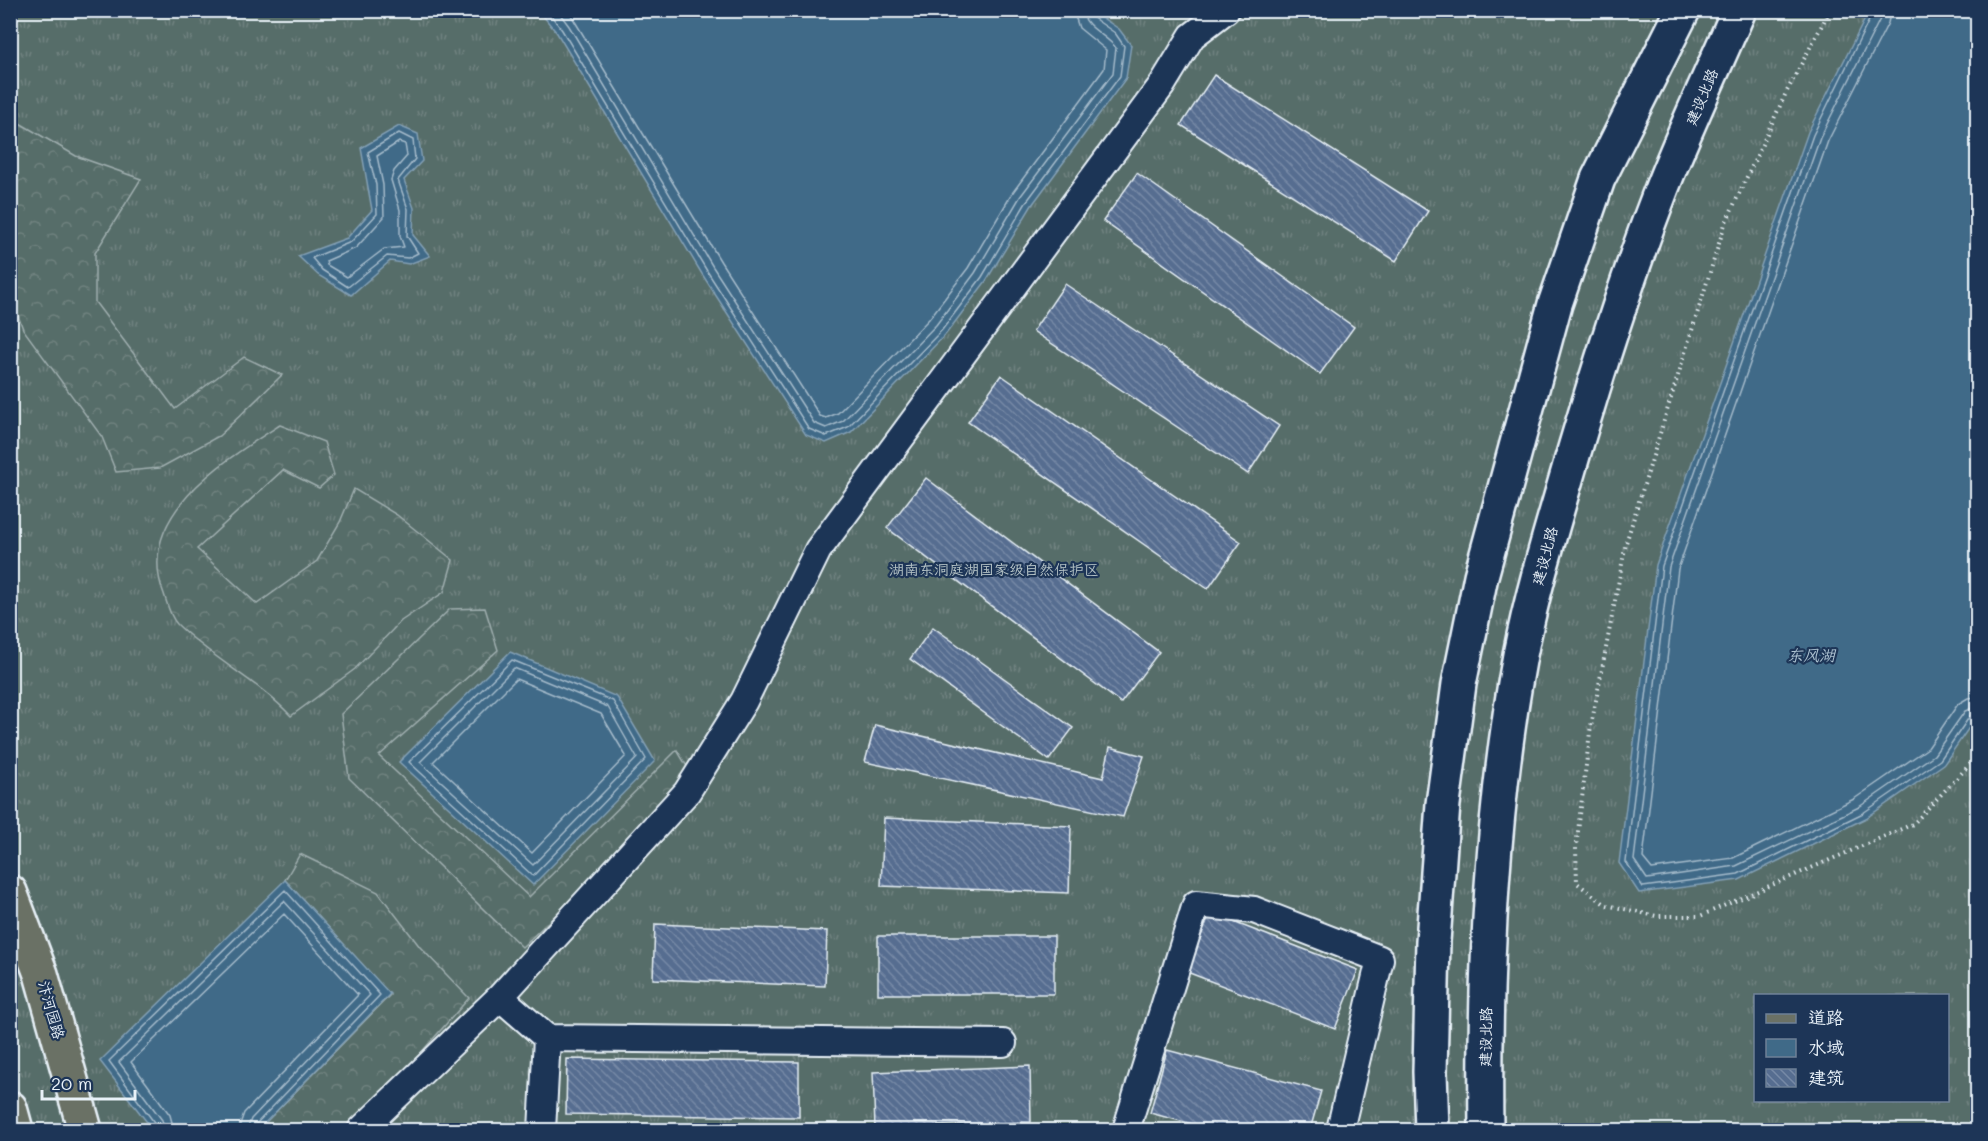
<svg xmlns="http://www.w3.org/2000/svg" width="1988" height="1141" font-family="Mali,'LXGW WenKai TC',sans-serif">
  <defs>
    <pattern id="grass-tufts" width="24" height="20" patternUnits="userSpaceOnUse" patternTransform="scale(1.5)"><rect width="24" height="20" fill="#576d69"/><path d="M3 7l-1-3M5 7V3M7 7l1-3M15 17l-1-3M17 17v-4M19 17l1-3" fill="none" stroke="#6f827f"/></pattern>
    <pattern id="forest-crowns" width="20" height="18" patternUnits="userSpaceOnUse" patternTransform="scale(1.5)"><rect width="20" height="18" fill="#576d69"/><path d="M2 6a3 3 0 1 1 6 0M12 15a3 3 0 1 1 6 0" fill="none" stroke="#6f827f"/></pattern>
    <pattern id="building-back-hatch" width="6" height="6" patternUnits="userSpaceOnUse" patternTransform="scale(1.5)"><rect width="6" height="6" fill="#566d90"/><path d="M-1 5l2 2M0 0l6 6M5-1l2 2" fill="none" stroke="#7689a6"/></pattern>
  </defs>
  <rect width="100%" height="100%" fill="#2e4668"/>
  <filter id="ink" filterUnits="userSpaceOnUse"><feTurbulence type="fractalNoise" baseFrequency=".0167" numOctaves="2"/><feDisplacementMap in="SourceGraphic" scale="12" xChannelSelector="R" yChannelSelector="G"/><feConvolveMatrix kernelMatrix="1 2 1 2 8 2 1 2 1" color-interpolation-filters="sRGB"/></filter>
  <g filter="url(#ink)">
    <path fill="url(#grass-tufts)" stroke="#a0afb0" stroke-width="1.5" fill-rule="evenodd" d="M10,11H1977V1130H11ZM1756,996H1948V1100H1756Z"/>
    <path fill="url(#forest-crowns)" stroke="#a0afb0" stroke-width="1.5" d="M11,118L76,156L141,179L95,253V302L175,409L244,357L282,375L219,436L160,468L116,472L102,437L23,329L11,297Z
      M280,425L324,442L334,475L319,488L283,470L197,549L257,604L317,561L340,522L354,489L397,515L453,560L444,592L401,621L355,669L291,716C257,680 211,658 177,624C170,617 167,603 164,594C133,516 225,460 280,425Z
      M485,608L498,650L379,756L529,897L677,750L691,773L611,862L522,947L349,778L341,714L450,609Z
      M300,854L378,892L420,947L469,998L375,1105L347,1130H258L390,995L285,880Z"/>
    <path fill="#406a88" stroke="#83a0b5" stroke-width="1.5" d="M539,11H1092L1119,29L1131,45L1126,78L1032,205L986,281L946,334L851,432L826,443L806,435L702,274L557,33Z
      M1869,11H1977V716L1944,764L1866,818L1739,880L1639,893L1619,863L1656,565L1808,132Z
      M399,126L418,134L422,161L404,180L414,208L413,235L430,256L409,264L390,261L351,295L318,275L298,256L347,238L372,210L361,148Z
      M510,652L617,697L655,761L533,885L399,762Z
      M285,880L390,994L258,1130H153L100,1061Z"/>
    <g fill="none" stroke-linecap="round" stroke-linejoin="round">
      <path stroke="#a5bbcb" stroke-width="1.5" d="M547,10L562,30L707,271L809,429L826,436L848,427L942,330L982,277L1027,201L1120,76L1124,46L1115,33L1092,17L1090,10
        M557,10L569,26L713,267L814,423L826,428L843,421L936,325L975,273L1020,197L1113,73L1116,48C1107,35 1084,28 1082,10
        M568,10L721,262L820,416L826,418L838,413L929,319L968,268L1013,192L1104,69L1106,50L1079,28L1073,10
        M1874,10L1813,135L1662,566L1626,862L1643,887L1738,874L1863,813L1940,760L1970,716L1978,713
        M1882,10L1880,19L1820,138L1669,567L1634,860L1647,879L1736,866L1859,807L1934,755L1965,711L1978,706
        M1891,10L1888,23L1828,141L1678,569L1643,858L1652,869L1733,858L1854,799L1928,748L1958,704L1968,698L1978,697
        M399,133L413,140L415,159L398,180L408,209L407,236L418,253L408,258L387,256L348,287L322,270L312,258L351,242L377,214L376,185L368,152Z
        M399,142L405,144L407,156L394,171L391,180L400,210V236L404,247L384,249L347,277L327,265L326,261L356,248L384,217L383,185L377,156Z
        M512,660L613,701L646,759L533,876L409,762Z
        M514,668L608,707L637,758L533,865L420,762Z
        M516,679L601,714L626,756L532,853L433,762Z
        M157,1130L156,1125L109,1061L285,890L380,995L256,1124L254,1130
        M165,1130L162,1120L119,1062L284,901L370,995L251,1119L247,1130
        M174,1130L170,1115L131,1062L284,914L358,995L244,1113L238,1130"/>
    </g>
    <path fill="url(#building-back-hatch)" stroke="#e8f1f8" stroke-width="1.5" d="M1214,75L1428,211L1396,261L1181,125Z
      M1137,173L1354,327L1320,374L1103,221Z
      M1065,284L1279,426L1248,474L1033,331Z
      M1001,375L1241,542L1208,589L968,422Z
      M926,478L1159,652L1121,703L887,528Z
      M933,627L1073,728L1049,760L910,659Z
      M875,725L1103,778L1110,747L1144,756L1123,817L865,762Z
      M884,818L1071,826L1069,893L881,886Z
      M1210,913L1358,970L1335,1029L1187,972Z
      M655,924L827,931L825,986L653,979Z
      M878,936H1054V994H878Z
      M1167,1050L1321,1091L1310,1130H1215L1150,1113Z
      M567,1059L799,1062V1117L566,1114Z
      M1030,1066L1031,1122L875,1128L873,1072Z"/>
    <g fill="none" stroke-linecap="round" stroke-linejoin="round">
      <defs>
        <path id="street" d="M500,997L547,1038L542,1130
          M547,1038L1003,1043
          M361,1130L500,997L687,792L744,701L818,550L1162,85L1192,36L1226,10
          M1126,1130L1196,904L1254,910L1380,959L1340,1130"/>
        <path id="secondary" d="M1432,1130L1430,1072L1433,941L1443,804L1459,684L1481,576L1555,304L1598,179L1683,10
          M1486,1130C1484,972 1491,811 1520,655C1531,598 1548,541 1564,486C1592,389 1622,292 1658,198C1682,135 1712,73 1739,10"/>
        <path id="primary" d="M10,892L41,974L85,1130
          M10,1108L16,1130"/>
      </defs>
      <use href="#street" stroke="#e8f1f8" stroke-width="30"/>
      <use href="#secondary" stroke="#e8f1f8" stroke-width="38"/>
      <use href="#primary" stroke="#e8f1f8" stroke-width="38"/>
      <path stroke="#e8f1f8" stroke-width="4" stroke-dasharray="1.5 4.5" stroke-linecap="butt" d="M1830,10L1786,93L1725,224L1626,543L1590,732L1576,848L1577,883L1606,905L1656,916H1700L1913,824L1978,756"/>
      <use href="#street" stroke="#1d3557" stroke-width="26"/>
      <use href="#secondary" stroke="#1d3557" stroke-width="33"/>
      <use href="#primary" stroke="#6b7165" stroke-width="33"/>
    </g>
  </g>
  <g text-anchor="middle" stroke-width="4.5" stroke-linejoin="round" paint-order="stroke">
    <g font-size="15" fill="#e8f1f8" stroke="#1d3557">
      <text transform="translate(1702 97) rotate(-67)" y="5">建设北路</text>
      <text transform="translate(1545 556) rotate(-75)" y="5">建设北路</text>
      <text transform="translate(51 1010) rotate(74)" y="5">汴河园路</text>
      <text transform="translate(1486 1037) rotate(-89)" y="5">建设北路</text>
    </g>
    <g font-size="15" fill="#b5c3c6" stroke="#1d3557">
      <text x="994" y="575">湖南东洞庭湖国家级自然保护区</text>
    </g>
    <g font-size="16" font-style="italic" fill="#adc2d1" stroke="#1d3557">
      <text x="1811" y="661">东风湖</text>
    </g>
  </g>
  <rect width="1988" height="1141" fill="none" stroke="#1d3557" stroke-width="36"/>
  <rect x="18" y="18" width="1952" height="1105" fill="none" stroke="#e8f1f8" stroke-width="2" filter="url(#ink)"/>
  <rect x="1754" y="994" width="195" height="108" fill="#1d3557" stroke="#6e8097" stroke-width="1.5"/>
  <rect x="1766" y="1014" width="30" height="9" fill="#6b7165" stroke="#6e8097" stroke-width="1.5"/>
  <text x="1808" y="1024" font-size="18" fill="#e8f1f8">道路</text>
  <rect x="1766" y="1039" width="30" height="18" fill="#406a88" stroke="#6e8097" stroke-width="1.5"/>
  <text x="1808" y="1054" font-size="18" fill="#e8f1f8">水域</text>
  <rect x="1766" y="1069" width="30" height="18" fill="url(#building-back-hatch)" stroke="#6e8097" stroke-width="1.5"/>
  <text x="1808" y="1084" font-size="18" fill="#e8f1f8">建筑</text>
  <path d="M42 1090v9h93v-9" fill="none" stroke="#e8f1f8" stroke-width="3"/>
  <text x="51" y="1090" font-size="18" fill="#e8f1f8" stroke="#1d3557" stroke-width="4.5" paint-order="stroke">20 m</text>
</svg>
